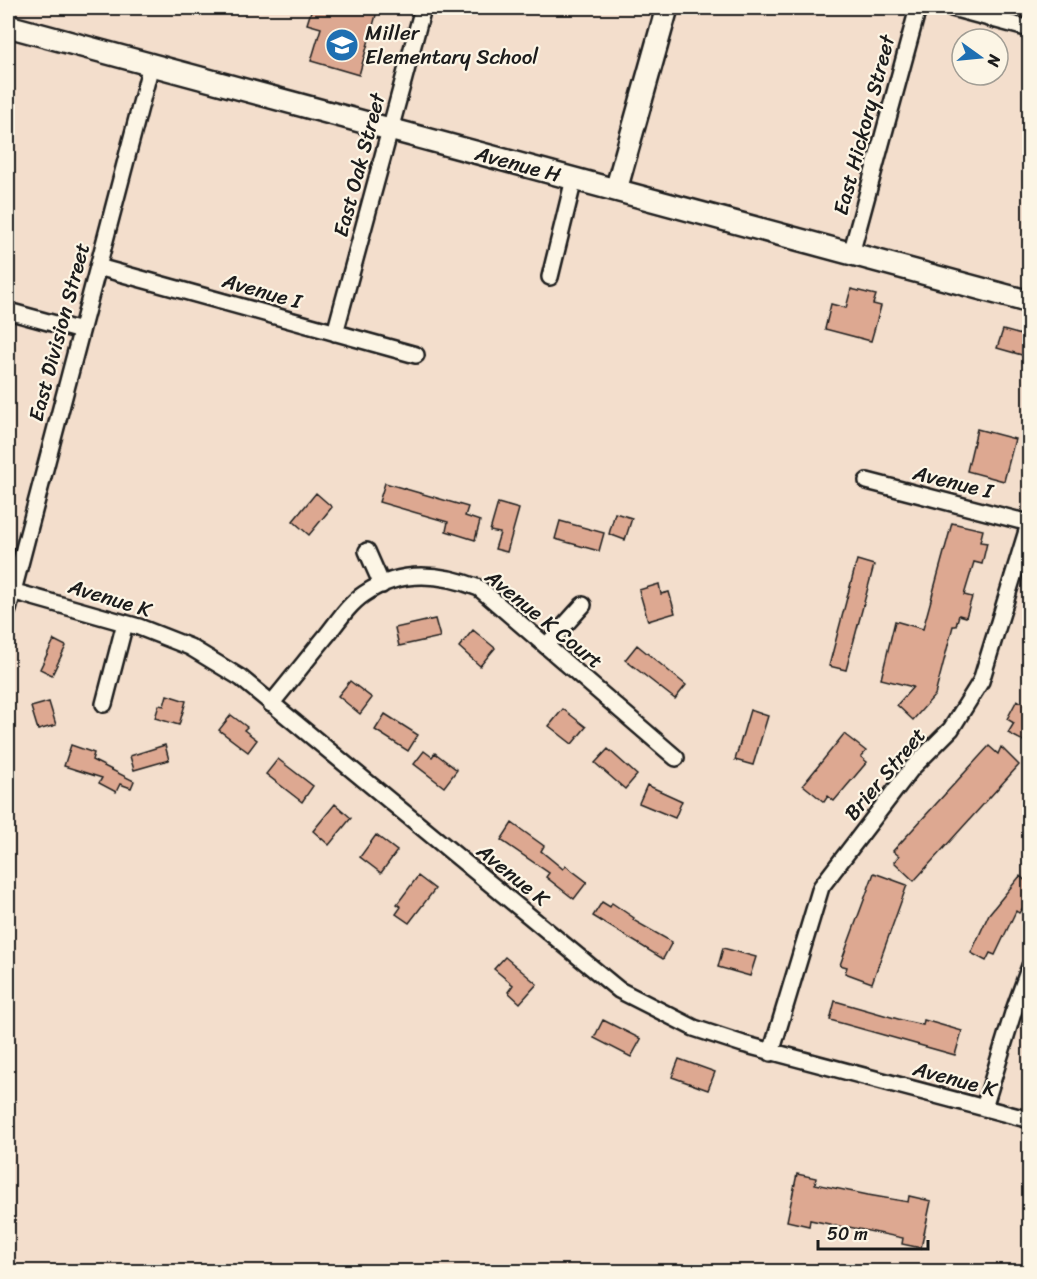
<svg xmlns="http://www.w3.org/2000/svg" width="1037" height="1279" font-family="Sriracha,sans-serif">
  <rect width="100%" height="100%" fill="#f3decc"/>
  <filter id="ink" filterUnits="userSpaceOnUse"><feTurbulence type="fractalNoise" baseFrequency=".0167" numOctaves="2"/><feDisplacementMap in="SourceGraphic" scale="12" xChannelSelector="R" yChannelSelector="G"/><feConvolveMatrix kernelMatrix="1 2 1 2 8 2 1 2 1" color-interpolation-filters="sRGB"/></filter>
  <g filter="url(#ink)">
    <path fill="#dda891" stroke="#1c1c1c" stroke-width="1.5" d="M312,8H378L359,75L311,61L321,28L307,24Z
      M851,289L876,295L873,304L881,306L871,341L825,329L831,304L846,308Z
      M1003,330L1029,337V357L997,348Z
      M977,429L1015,439L1004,481L967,471Z
      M385,483L468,507L465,516L480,521L475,540L446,531L448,522L379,502Z
      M316,493L332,507L309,535L293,521Z
      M498,503L519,509L507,552L495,549L500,533L490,531Z
      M615,513L632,518L625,540L609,534Z
      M560,521L604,533L599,551L555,539Z
      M952,523L983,530L980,542L987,543L982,564L974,562L971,572L964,595L972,597L966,617L959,615L956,626H953L935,695L913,720L897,705L913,687L881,679L895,621L923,629Z
      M857,560L874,565L846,670L829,666Z
      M659,584L661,594L669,592L675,613L648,621L639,590Z
      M435,619L440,637L399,646L395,628Z
      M473,630L495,648L480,666L459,647Z
      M54,640L66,646L52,675L40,669Z
      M637,645L686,685L675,699L625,660Z
      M350,681L372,698L360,714L338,696Z
      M167,695L186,701L179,725L155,718L159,705L164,706Z
      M1017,700L1029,707V744L1008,733L1014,723L1007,719Z
      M49,702L56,725L38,730L31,707Z
      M563,709L586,727L572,744L549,726Z
      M750,710L768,716L753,765L735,760Z
      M385,714L418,735L408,751L375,730Z
      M231,715L247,727L244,730L257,740L248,752L219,730Z
      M844,734L866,751L861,757L867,762L834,801L828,796L824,802L803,785Z
      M71,745L94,753L92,760L134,781L131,788L120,784L116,792L99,783L102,778L64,766Z
      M165,745L169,760L134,770L130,756Z
      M989,746L998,754L1001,747L1019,765L914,881L894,862L899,856L893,851Z
      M608,749L637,775L625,789L595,763Z
      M424,751L432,757L435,753L457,770L444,787L414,764Z
      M278,759L313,786L302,802L266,774Z
      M647,785L682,801L675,818L639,803Z
      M335,804L351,818L329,845L313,831Z
      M512,823L544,846L541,851L563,869L566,866L587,882L574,899L546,877L549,873L501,840Z
      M376,835L397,851L381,873L360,857Z
      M874,873L907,885L872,983L845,973L847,967L840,965Z
      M418,876L435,889L409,923L396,914L401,907L397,904Z
      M1020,876L1029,884V900L1019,913L1016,911L995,955L990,953L986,961L971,953L989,914Z
      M602,902L610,907L612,903L634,918L633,920L672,942L663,959L593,916Z
      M723,948L756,957L750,976L718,967Z
      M505,957L537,984L520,1003L508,992L513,985L494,969Z
      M835,1001L905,1021L923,1025L924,1020L962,1031L955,1055L830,1020Z
      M603,1020L641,1039L631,1057L594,1038Z
      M679,1059L715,1072L708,1090L672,1077Z
      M797,1174L816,1178L815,1184L868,1195L908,1202L909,1196L931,1201L921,1248L902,1244L903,1238L849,1227L848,1228L810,1220L809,1226L787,1221Z"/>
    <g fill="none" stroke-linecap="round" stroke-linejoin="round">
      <defs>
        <path id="street" d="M952,8L1030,29
          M851,254L918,8
          M98,267L416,355
          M550,277L574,179
          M8,311L81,331
          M335,333L423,8
          M867,481L1029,523
          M367,551L382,585
          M8,590L139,627L190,647L241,678L619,990L694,1028L743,1044L1030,1120
          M8,610L151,65
          M546,646L583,605
          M104,704L125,623
          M271,704C290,681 308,658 327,635C338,621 349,604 364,594C400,569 441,573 479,588L676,758
          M771,1053L821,887L912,768L951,729L981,681L1030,521
          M984,1108L1013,1013L1030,966"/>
        <path id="secondary" d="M8,26L1030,302
          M616,190L667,8"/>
      </defs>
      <use href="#street" stroke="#1c1c1c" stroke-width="20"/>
      <use href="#secondary" stroke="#1c1c1c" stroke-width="26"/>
      <use href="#street" stroke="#fcf5e5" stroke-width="15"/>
      <use href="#secondary" stroke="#fcf5e5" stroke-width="21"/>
    </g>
  </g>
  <defs>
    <symbol id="school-disc" viewBox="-11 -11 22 22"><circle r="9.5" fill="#1f6fb2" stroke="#fcf5e5"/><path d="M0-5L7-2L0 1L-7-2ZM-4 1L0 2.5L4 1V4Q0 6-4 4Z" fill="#fff"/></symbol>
  </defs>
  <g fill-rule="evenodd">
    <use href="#school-disc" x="323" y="26" width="38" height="38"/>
  </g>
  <g text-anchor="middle" stroke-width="4.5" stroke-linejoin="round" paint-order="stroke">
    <g font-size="21" fill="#1c1c1c" stroke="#fcf5e5" text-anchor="start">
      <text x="365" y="40">Miller<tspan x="365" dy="24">Elementary School</tspan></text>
    </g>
    <g font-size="21" fill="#1c1c1c" stroke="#fcf5e5">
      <text transform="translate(864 125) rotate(-75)" y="7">East Hickory Street</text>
      <text transform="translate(518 164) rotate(15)" y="7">Avenue H</text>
      <text transform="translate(359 165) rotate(-75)" y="7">East Oak Street</text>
      <text transform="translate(262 291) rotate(16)" y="7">Avenue I</text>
      <text transform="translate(59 332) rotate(-75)" y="7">East Division Street</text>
      <text transform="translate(953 482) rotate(14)" y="7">Avenue I</text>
      <text transform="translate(110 598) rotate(17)" y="7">Avenue K</text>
      <text transform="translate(544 619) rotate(39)" y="7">Avenue K Court</text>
      <text transform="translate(885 774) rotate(-50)" y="7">Brier Street</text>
      <text transform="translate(513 875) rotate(39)" y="7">Avenue K</text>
      <text transform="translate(955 1079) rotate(15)" y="7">Avenue K</text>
    </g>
  </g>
  <rect width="1037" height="1279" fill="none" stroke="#fcf5e5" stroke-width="30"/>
  <rect x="15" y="15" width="1007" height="1249" fill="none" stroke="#1c1c1c" stroke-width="2" filter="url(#ink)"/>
  <g transform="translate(980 57) rotate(105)"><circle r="28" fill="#fcf5e5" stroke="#a29e95" stroke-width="1.5"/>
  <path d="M0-4.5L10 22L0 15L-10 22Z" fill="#1f6fb2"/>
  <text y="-9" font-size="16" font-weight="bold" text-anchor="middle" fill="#1c1c1c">N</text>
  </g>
  <path d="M818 1240v9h110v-9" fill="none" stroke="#1c1c1c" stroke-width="3"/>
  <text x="827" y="1240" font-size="18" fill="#1c1c1c" stroke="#fcf5e5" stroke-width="4.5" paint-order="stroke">50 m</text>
</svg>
